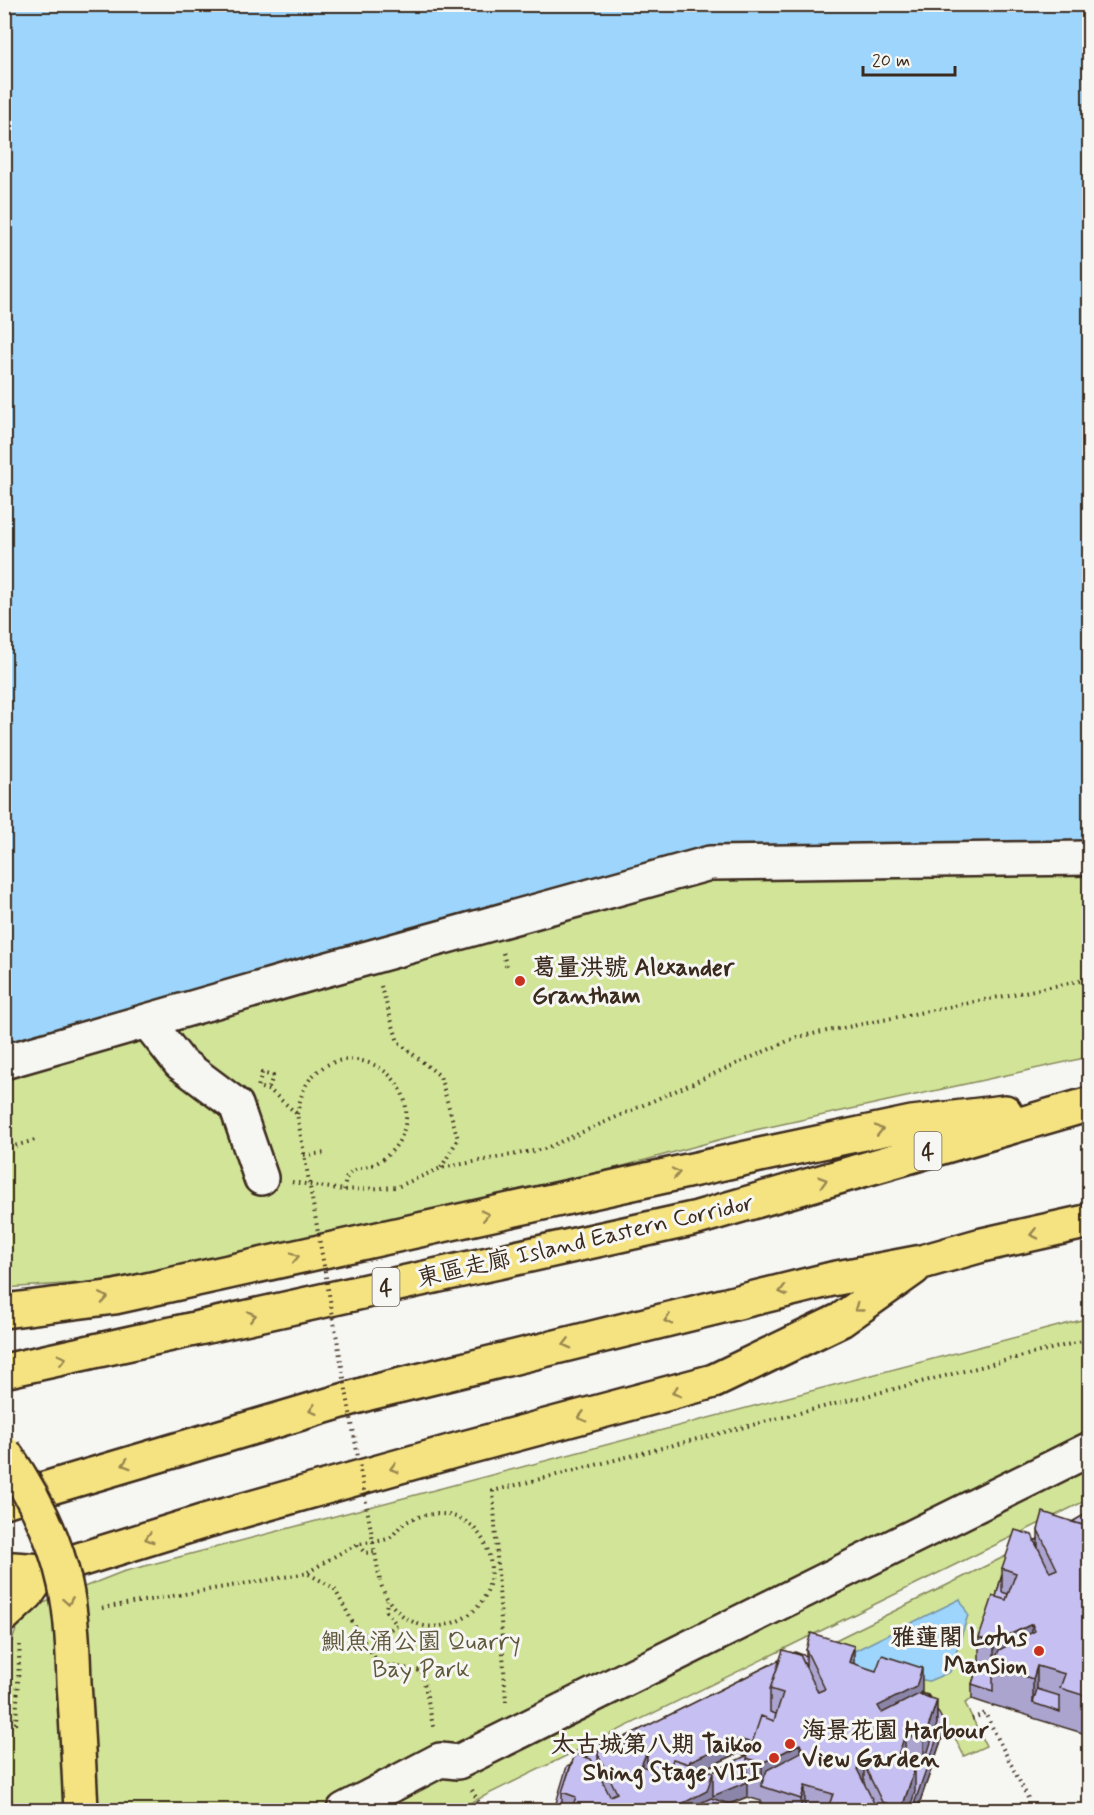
<svg xmlns="http://www.w3.org/2000/svg" width="1094" height="1815" font-family="Mynerve,'LXGW WenKai TC',sans-serif">
  <rect width="100%" height="100%" fill="#f6f6f2"/>
  <filter id="ink" filterUnits="userSpaceOnUse"><feTurbulence type="fractalNoise" baseFrequency=".0167" numOctaves="2"/><feDisplacementMap in="SourceGraphic" scale="12" xChannelSelector="R" yChannelSelector="G"/><feConvolveMatrix kernelMatrix="1 2 1 2 8 2 1 2 1" color-interpolation-filters="sRGB"/></filter>
  <g filter="url(#ink)">
    <path fill="#d1e498" stroke="#86875b" stroke-width="1.5" d="M1089,849V1057L755,1130L368,1236L93,1282L5,1288V1056L688,860Z
      M1089,1318V1499L456,1810H15L5,1780L4,1662L23,1611L122,1572Z
      M1010,1554L972,1699L965,1703L986,1746L964,1756L952,1732L943,1735L928,1710L793,1661Z"/>
    <path fill="#9dd5fc" stroke="#7691a3" stroke-width="1.5" d="M5,5H1089V842L688,857L5,1054Z
      M960,1599L968,1615L950,1672L929,1681L852,1668L844,1656Z"/>
    <g fill="none" stroke-linecap="round" stroke-linejoin="round">
      <defs>
        <path id="minor" d="M147,1021L180,1063L236,1105L261,1178
          M4,1062L310,974L710,863L1090,858
          M344,1810L440,1760L458,1762L1090,1449"/>
        <path id="highway" d="M4,1311L115,1297L760,1155L912,1123L1005,1112
          M4,1371L697,1218L1090,1104
          M4,1501L369,1393L832,1279L922,1262L982,1245L1090,1221
          M4,1573L13,1569L43,1571L205,1521L464,1448L714,1381L841,1320L914,1268
          M4,1615L27,1594L43,1571"/>
      </defs>
      <use href="#minor" stroke="#3b2a1e" stroke-width="38"/>
      <use href="#highway" stroke="#3b2a1e" stroke-width="38"/>
      <path stroke="#3b2a1e" stroke-width="4" stroke-dasharray="1.5 4.5" stroke-linecap="butt" d="M503,953L507,969
        M381,986L398,1042L440,1076L458,1139L441,1168
        M297,1114C300,1101 302,1089 310,1079C343,1038 411,1067 406,1119C404,1139 391,1157 372,1165C363,1168 353,1168 347,1177C345,1180 345,1186 344,1190
        M4,1149L35,1140
        M304,1155L327,1153
        M292,1182L344,1190L397,1187L441,1168L544,1149L797,1037L1090,979
        M358,1545L365,1553L375,1552
        M308,1572C323,1564 344,1549 360,1544C369,1542 378,1542 387,1539C392,1538 396,1531 400,1527C408,1519 422,1515 434,1514C499,1510 514,1607 449,1624C439,1627 428,1628 418,1624C398,1616 386,1602 380,1581
        M102,1608L307,1573L334,1588L358,1632L379,1664L422,1671L434,1731
        M359,1632L376,1639L397,1625L386,1611L387,1600
        M506,1702L493,1491L1090,1339
        M972,1719L985,1713L1029,1800
        M4,1729L16,1723L20,1641
        M472,1790L483,1810
        M419,1810L434,1803L438,1810"/>
      <use href="#minor" stroke="#f6f6f2" stroke-width="33"/>
      <use href="#highway" stroke="#f5e382" stroke-width="33"/>
      <defs>
        <path id="highway-bridge" d="M4,1452C31,1491 55,1537 65,1584C72,1616 73,1650 74,1683C77,1726 79,1768 81,1810"/>
      </defs>
      <use href="#highway-bridge" stroke="#3b2a1e" stroke-width="38" stroke-linecap="butt"/>
      <path stroke="#3b2a1e" stroke-width="4" stroke-dasharray="1.5 4.5" stroke-linecap="butt" d="M269,1088L273,1076L262,1073L258,1087L271,1091L297,1114L380,1581"/>
      <use href="#highway-bridge" stroke="#f5e382" stroke-width="33"/>
    </g>
    <path fill="#aaa4cf" stroke="#3b2a1e" stroke-width="1.5" fill-rule="evenodd" d="M1089,1512V1735L1033,1718V1717L993,1705V1706L972,1699V1684L979,1662V1638L996,1597L1002,1574V1568L1034,1541L1038,1539V1530L1072,1522Z
      M806,1650L854,1664L922,1693L937,1710L943,1735L917,1810H760H761V1801L747,1797L729,1804V1810H554L571,1764L793,1653L806,1656ZM739,1753L746,1756L713,1772L704,1769Z"/>
    <path fill="#8b86a9" stroke="#3b2a1e" stroke-width="1.5" d="M1086,1526V1565L1082,1542Z
      M1032,1624V1656L994,1666V1642Z
      M854,1646V1685L849,1662Z
      M1037,1666V1704L1033,1703V1679Z
      M922,1668V1707L905,1735V1773L882,1751L878,1706Z
      M937,1700V1738L943,1721V1735L917,1810H902V1808L915,1768L924,1776V1740Z
      M739,1739V1753L690,1775L685,1774L690,1761Z
      M800,1744V1783L762,1786V1763Z
      M647,1751V1789L641,1766Z
      M864,1765V1804L857,1769Z
      M713,1772L747,1782V1797L729,1804V1810H670Z
      M805,1786V1810H801V1799Z"/>
    <path fill="#c6bff1" stroke="#3b2a1e" stroke-width="1.5" d="M1043,1512L1086,1526L1082,1542L1089,1545V1697L1060,1688L1065,1674L1037,1666L1033,1679L993,1666L999,1650L1035,1631L1032,1624L994,1642L979,1638L993,1596L1006,1600L1016,1573L1002,1568L1015,1530L1032,1535L1050,1572L1057,1569L1038,1530Z
      M1089,1512V1545L1086,1544V1526L1072,1522Z
      M1038,1539V1548L1034,1541Z
      M1002,1574V1592L1008,1594L1006,1600L996,1597Z
      M811,1633L854,1646L849,1662L876,1671L882,1655L922,1668L916,1687L878,1706L882,1713L919,1694L937,1700L924,1740L905,1735L896,1762L915,1768L902,1808L882,1802L864,1765L857,1769L876,1807L875,1810H837L828,1808L833,1794L805,1786L801,1799L761,1786L767,1770L803,1751L800,1744L762,1763L747,1758L761,1716L774,1721L783,1693L770,1689L783,1650L800,1655L818,1692L825,1689L806,1650Z
      M795,1652L806,1656V1668L800,1655L793,1653Z
      M780,1660L770,1689V1712L776,1714L774,1721L761,1716L747,1758V1782L713,1796V1772L746,1756L752,1743L739,1739L690,1761L689,1764L673,1759L668,1774L647,1768V1751L617,1741Z
      M979,1662L993,1666V1691L972,1684Z
      M1037,1689L1060,1696V1712L1033,1703Z
      M921,1693L928,1695L930,1698L921,1695Z
      M937,1710L943,1721L912,1810H909L915,1792V1768L903,1764L905,1758L924,1764L937,1724Z
      M603,1737L647,1751L641,1766L668,1774L673,1759L713,1772L707,1791L670,1810H571L576,1797L562,1792L575,1754L591,1759L610,1796L617,1793L598,1754Z
      M599,1750L598,1754V1772L591,1759L585,1757Z
      M571,1764L562,1792V1810H554L567,1766Z
      M711,1798L729,1804L727,1810H686Z"/>
    <defs><path id="oneway-chevron" d="M-2-3.5L2.5 0L-2 3.5" fill="none" stroke-width="1.6" stroke-linecap="round" stroke-linejoin="round" transform="scale(1.5)"/></defs>
    <g stroke="#988650">
      <use href="#oneway-chevron" transform="translate(879 1130) rotate(-12)"/>
      <use href="#oneway-chevron" transform="translate(676 1173) rotate(-12)"/>
      <use href="#oneway-chevron" transform="translate(823 1181) rotate(-16)"/>
      <use href="#oneway-chevron" transform="translate(485 1215) rotate(-12)"/>
      <use href="#oneway-chevron" transform="translate(1034 1234) rotate(167)"/>
      <use href="#oneway-chevron" transform="translate(295 1257) rotate(-12)"/>
      <use href="#oneway-chevron" transform="translate(783 1291) rotate(166)"/>
      <use href="#oneway-chevron" transform="translate(104 1298) rotate(-9)"/>
      <use href="#oneway-chevron" transform="translate(858 1308) rotate(144)"/>
      <use href="#oneway-chevron" transform="translate(252 1316) rotate(-13)"/>
      <use href="#oneway-chevron" transform="translate(668 1320) rotate(166)"/>
      <use href="#oneway-chevron" transform="translate(567 1344) rotate(166)"/>
      <use href="#oneway-chevron" transform="translate(62 1359) rotate(-13)"/>
      <use href="#oneway-chevron" transform="translate(676 1392) rotate(164)"/>
      <use href="#oneway-chevron" transform="translate(313 1410) rotate(164)"/>
      <use href="#oneway-chevron" transform="translate(582 1417) rotate(165)"/>
      <use href="#oneway-chevron" transform="translate(126 1464) rotate(163)"/>
      <use href="#oneway-chevron" transform="translate(394 1468) rotate(164)"/>
      <use href="#oneway-chevron" transform="translate(149 1538) rotate(163)"/>
      <use href="#oneway-chevron" transform="translate(68 1601) rotate(80)"/>
    </g>
  </g>
  <g fill="#c8321e" stroke="#f6f6f2" stroke-width="2">
    <circle cx="520" cy="981" r="6"/>
    <circle cx="1039" cy="1651" r="6"/>
    <circle cx="790" cy="1744" r="6"/>
    <circle cx="774" cy="1758" r="6"/>
  </g>
  <g text-anchor="middle" stroke-width="6" stroke-linejoin="round" paint-order="stroke">
    <g fill="#f6f6f2" stroke="#73675e" stroke-width="1.5">
      <rect x="914.5" y="1132" width="27" height="38" rx="4.5"/>
      <rect x="372.5" y="1268" width="27" height="38" rx="4.5"/>
    </g>
    <g font-size="22" font-weight="bold" fill="#3b2a1e">
      <text x="928" y="1159">4</text>
      <text x="386" y="1295">4</text>
    </g>
    <g font-size="24" font-weight="bold" fill="#3b2a1e" stroke="#f6f6f2" text-anchor="start">
      <text x="532" y="975">葛量洪號 Alexander<tspan x="532" dy="28">Grantham</tspan></text>
      <text x="1027" y="1645" text-anchor="end">雅蓮閣 Lotus<tspan x="1027" dy="28">Mansion</tspan></text>
      <text x="802" y="1738">海景花園 Harbour<tspan x="802" dy="28">View Garden</tspan></text>
      <text x="762" y="1752" text-anchor="end">太古城第八期 Taikoo<tspan x="762" dy="28">Shing Stage VIII</tspan></text>
    </g>
    <g font-size="24" fill="#3b2a1e" stroke="#f6f6f2">
      <text transform="translate(585 1240) rotate(-13)" y="8">東區走廊 Island Eastern Corridor</text>
    </g>
    <g font-size="24" fill="#60583c" stroke="#f6f6f2">
      <text x="421" y="1649">鰂魚涌公園 Quarry<tspan x="421" dy="28">Bay Park</tspan></text>
    </g>
  </g>
  <rect width="1094" height="1815" fill="none" stroke="#f6f6f2" stroke-width="24"/>
  <rect x="12" y="12" width="1070" height="1791" fill="none" stroke="#3b2a1e" stroke-width="2" filter="url(#ink)"/>
  <path d="M863 66v9h92v-9" fill="none" stroke="#3b2a1e" stroke-width="3"/>
  <text x="872" y="66" font-size="18" fill="#3b2a1e" stroke="#f6f6f2" stroke-width="4.5" paint-order="stroke">20 m</text>
</svg>
